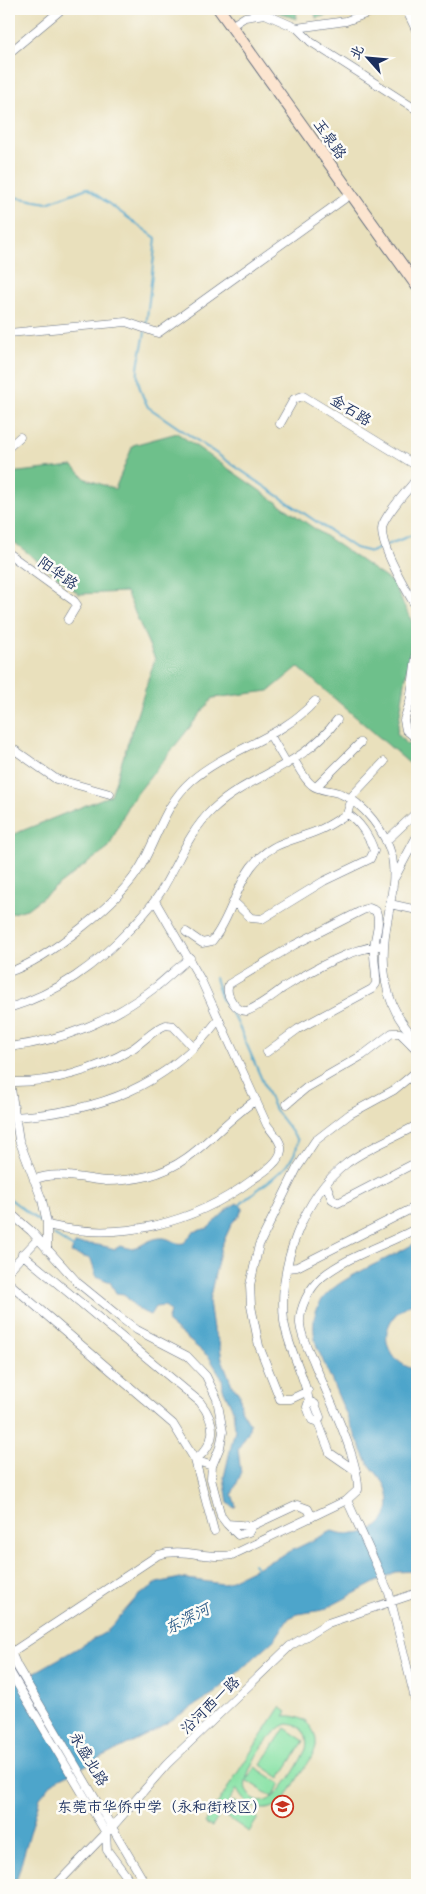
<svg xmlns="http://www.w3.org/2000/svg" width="426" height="1894" font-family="Mali,'LXGW WenKai TC',sans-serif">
  <rect width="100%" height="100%" fill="#fdfcf7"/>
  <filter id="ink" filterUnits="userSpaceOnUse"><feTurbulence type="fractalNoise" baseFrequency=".02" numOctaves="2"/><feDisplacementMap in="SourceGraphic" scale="10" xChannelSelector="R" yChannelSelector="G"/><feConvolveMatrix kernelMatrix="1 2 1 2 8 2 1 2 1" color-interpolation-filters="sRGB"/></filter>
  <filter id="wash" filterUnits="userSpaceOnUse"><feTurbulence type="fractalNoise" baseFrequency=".0096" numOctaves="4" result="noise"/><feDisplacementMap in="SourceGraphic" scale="20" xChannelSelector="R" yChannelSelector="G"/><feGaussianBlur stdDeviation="1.12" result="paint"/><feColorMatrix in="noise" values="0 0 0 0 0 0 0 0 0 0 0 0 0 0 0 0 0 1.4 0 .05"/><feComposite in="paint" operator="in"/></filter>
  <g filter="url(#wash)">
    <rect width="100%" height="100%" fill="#e9e0bc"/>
    <path fill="#89e2a6" stroke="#528882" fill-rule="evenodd" d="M280,1707L287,1712L284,1716C301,1714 318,1727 316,1746C314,1756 307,1764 301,1773C295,1782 290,1793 282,1801C266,1817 244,1807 237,1789L212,1827L205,1823ZM288,1724C302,1725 309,1736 306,1749C298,1766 266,1827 246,1790C241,1773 272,1727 288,1724Z
      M285,1728L304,1741L280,1778L261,1765Z
      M255,1767L281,1784L272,1797L246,1780Z
      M233,1801L258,1818L249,1832L224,1815Z"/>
    <path fill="#6ec08b" stroke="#447874" d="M270,9H297L296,19Z
      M314,9H349L316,18Z
      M177,433L393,583L414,626L397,733L406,744L417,746V770L298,667L269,691L213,698L128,805L109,847L27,909L9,914V836L111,795L155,659L126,592L79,594L9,538V473L73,466L86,479L115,489L133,445Z"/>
    <path fill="#4ea5cb" stroke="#346a94" d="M237,1203L243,1208L239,1216L232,1223L221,1247L209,1301L213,1329L219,1342L222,1359L232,1385L240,1395L241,1409L250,1424L248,1432L238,1449L241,1474L232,1494L236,1506L234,1508L228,1503L224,1477L235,1429L233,1410L223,1389L222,1378L209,1357L167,1322L170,1312L165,1306L155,1307L150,1315C137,1310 132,1304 124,1294L116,1293L110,1282L96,1276L91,1259L71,1253L75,1244C88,1243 102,1245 115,1249L120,1246L133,1249C144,1245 151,1237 164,1238C172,1239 175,1245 184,1243L193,1232L208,1228L229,1208Z
      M417,1242V1299C410,1305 398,1310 393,1318C377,1341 393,1365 417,1370V1571L395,1572L323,1610L298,1614L289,1618L275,1639L216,1692L154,1731L53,1782L40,1798L15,1885H9V1687L106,1632L137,1597L157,1583L180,1578L223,1584L332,1531C359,1540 395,1530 388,1494C386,1480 372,1471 366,1459C349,1422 334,1385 317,1347C303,1299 336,1284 373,1265C388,1258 403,1250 417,1242Z"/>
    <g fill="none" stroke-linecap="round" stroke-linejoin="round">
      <path stroke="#4ea5cb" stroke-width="2" d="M9,194L15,197L47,203L87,188L156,238L146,327
        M145,332C140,364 130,374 148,407L355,548L371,552L382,547
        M387,545L417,533
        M215,978L221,997L237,1022L275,1110L298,1140C296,1171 256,1186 239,1206
        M9,1198L40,1222
        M54,1235L75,1249
        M253,1564L258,1570"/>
    </g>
  </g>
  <g filter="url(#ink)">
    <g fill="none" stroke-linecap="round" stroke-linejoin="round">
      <defs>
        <path id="street" d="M406,9L417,32
          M231,26L245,17L265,14L297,28L346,21L379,9
          M297,28L311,42L417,110
          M9,53L62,9
          M9,333L126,322L158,333L351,194
          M280,424L294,399L303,396L417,466
          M9,447L20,437
          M417,478C407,492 390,508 383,524C376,542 408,592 417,609
          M9,554L74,601L77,605L68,620
          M417,650L410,702L404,720L406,730L417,739
          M270,735L287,764
          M9,746L56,779L110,794
          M294,760C299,768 304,779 312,785C319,791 332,790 341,794C364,803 386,833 392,857C396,877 391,898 388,917C379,963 382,1006 417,1040
          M316,787L360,743
          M386,841L417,812
          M395,877L417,836
          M234,902L251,918L262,919L324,881L370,859L374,851C370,838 359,820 347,814
          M390,904L417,910
          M186,932L202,943L212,941C230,919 235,889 251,867C270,842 290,842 317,831C328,827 337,820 347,814L353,795L384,762
          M9,972C48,959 121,901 141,866C158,836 165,804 191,781C229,748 281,739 315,701
          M9,1008C58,993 96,965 131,928C141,917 152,906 160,893C177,866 188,833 212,810C251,773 301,769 337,720
          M9,1047C65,1040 112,1021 157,986C168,977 178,967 190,958
          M267,1052L298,1029L372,989L376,984C377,972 373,960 374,947C375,935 381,923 376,911L369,908L363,910L294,945L229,984C224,994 236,1012 247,1011C260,1006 272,996 283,988C312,970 349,949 383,945
          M9,1076L19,1140L42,1200L47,1223V1250
          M10,1082C52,1083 96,1070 132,1049C143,1042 154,1029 166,1025L173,1026L194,1048
          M287,1104L306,1088L363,1055L392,1033H400L417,1050
          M14,1117C98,1112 167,1087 219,1019
          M34,1180C56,1170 84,1179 106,1181C120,1181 135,1179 148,1176C194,1165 218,1125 256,1100
          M326,1184L332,1199L338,1203L417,1162
          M9,1212L31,1231L78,1283L121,1318L137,1330L187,1356L206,1376L217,1399L223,1432L220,1447L212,1466L211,1479L221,1516L227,1524
          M47,1225C120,1242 193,1224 252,1180C262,1173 279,1163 281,1151C283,1142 271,1131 267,1125L201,980L155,901
          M22,1254L200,1402C217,1424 217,1443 195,1460L212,1466
          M288,1268L297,1267L417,1206
          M9,1270L38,1239
          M9,1283L173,1424L195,1460L214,1531
          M308,1391L291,1399H280L259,1346L251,1306L250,1285L259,1245L297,1168L315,1141L350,1114L394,1090L417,1071
          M309,1401C304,1373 288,1349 284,1321C278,1266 303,1197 347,1163C369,1147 394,1138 417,1125
          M318,1422L312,1420L307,1407L309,1401L315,1404L320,1417L318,1422L330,1453L356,1471
          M347,1500L389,1593L417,1707
          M252,1526L227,1524L238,1535L249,1532L252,1526L297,1505L308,1509L312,1517
          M9,1647L17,1666L146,1885
          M9,1654L158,1555C184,1547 206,1560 232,1555L347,1500L358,1490C359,1457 326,1393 313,1360C308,1349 301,1337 300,1324C299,1308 309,1288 322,1277C349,1255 387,1245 417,1228
          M9,1670L106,1833L107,1850L133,1885
          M56,1885L113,1826L167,1764L290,1646L328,1623L417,1593"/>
        <path id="secondary" d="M219,9L417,286"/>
      </defs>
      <use href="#street" stroke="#636d7f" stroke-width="9"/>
      <use href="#secondary" stroke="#636d7f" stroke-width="13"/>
      <use href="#street" stroke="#fff" stroke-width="8"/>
      <use href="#secondary" stroke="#fce5d0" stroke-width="11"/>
    </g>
  </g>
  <defs>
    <symbol id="school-ring" viewBox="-11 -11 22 22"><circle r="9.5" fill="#fdfcf7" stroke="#c8321e" stroke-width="1.5"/><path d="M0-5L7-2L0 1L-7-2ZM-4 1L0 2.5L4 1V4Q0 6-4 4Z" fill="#c8321e"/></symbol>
  </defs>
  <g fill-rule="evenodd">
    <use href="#school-ring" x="270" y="1794" width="25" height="25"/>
  </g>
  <g text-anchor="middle" stroke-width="5" stroke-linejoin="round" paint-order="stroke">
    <g font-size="15" fill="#1b2f5e" stroke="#fdfcf7">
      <text transform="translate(330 139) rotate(55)" y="5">玉泉路</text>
      <text transform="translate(351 410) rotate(32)" y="5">金石路</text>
      <text transform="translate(58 573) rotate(35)" y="5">阳华路</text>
      <text transform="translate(210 1705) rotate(-44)" y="5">沿河西一路</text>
      <text transform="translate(89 1759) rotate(59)" y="5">永盛北路</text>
    </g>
    <g font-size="15" fill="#1b2f5e" stroke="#fdfcf7" text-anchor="end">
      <text x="267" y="1812">东莞市华侨中学（永和街校区）</text>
    </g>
    <g font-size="16" font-style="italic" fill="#2f5e8a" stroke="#fdfcf7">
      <text transform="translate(187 1618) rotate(-27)" y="6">东深河</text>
    </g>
  </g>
  <rect width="426" height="1894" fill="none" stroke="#fdfcf7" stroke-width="30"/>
  <g transform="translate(368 58) rotate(297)" stroke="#fdfcf7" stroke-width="4" paint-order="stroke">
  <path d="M0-4L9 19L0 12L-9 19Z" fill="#1b2f5e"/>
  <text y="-8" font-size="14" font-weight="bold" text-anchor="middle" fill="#1b2f5e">北</text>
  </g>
</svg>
